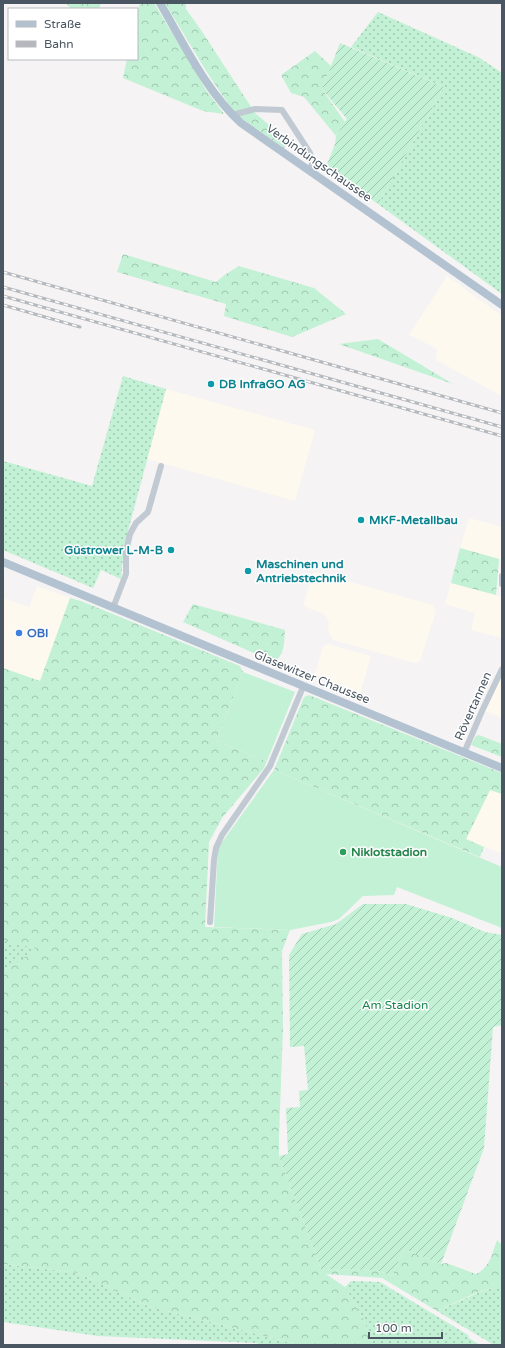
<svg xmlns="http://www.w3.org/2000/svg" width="505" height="1348" font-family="'Varela Round',sans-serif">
  <defs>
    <pattern id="grass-dots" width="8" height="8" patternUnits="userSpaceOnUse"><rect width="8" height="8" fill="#c3f1d5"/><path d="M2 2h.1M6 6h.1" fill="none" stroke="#a0c6b0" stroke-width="1.8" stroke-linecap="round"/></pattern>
    <pattern id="forest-crowns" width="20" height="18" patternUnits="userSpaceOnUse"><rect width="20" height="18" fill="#c3f1d5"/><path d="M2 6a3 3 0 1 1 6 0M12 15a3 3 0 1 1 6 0" fill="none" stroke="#a0c6b0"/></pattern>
    <pattern id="garden-furrows" width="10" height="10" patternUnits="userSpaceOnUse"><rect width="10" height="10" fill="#c3f1d5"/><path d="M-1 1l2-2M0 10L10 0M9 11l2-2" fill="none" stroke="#a0c6b0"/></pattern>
  </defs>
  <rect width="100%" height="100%" fill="#f5f3f3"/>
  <path fill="#fdf9ef" d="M447,276L502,316V392L500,395L436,360L437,349L409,335Z
    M166,389L315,430L295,501L147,459Z
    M469,518L502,527V560L460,548Z
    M315,572L433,605L436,611L420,661L415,663L333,640L328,631L329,623L327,618L322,613L305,607L304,603L313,573Z
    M451,583L502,597V638L471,630L475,613L445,604Z
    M37,586L70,598L40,681L3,668V598L29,607Z
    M328,644L371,656L360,694L315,674L323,646Z
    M502,676V718L485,711Z
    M490,790L502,794V854L466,839Z"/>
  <path fill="url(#grass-dots)" d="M378,12L480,58L502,73V294L378,204L444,87L351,47Z
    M123,376L166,389L124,546L121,579L101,570L93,588L3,550V461L92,486Z
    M3,940L38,949L3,971Z
    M3,1264L78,1273L148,1306L300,1345H263L256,1343L98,1336L3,1322Z
    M351,1281L380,1282L468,1335L469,1338L480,1345H374L363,1319L345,1287Z
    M497,1287L502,1288V1345H494L437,1311L480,1292Z"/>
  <path fill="url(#forest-crowns)" d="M66,3H101L99,9H71Z
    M140,3H154L206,90L224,114L203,111L123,78L127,59H137V14Z
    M165,3H186V9L201,30L255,113L288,141L284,148L244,120L231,108L208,74Z
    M315,51L331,66L322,89L345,122L336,136L304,97L291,93L281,75Z
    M123,254L216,282L226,274L239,266L314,288L346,314L292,337L224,316L226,304L117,272Z
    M378,339L453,384L339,344Z
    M460,548L499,559L496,595L451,583Z
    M70,598L81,601L240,666L243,672L216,741L267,761L264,768L222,818L209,842L205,927L290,930L282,951L283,1028L279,1137V1156L321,1269L376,1270L392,1276L404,1249L441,1264L446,1263L476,1274C490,1268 492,1253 497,1240L502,1245V1288C484,1286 454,1304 437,1311L382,1278L326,1274L345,1287L363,1319L374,1345H300L148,1306L78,1273L3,1264V1086L5,1085L3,1077V971L37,949L3,940V668L40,681Z
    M193,604L285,630C284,642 285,655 274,662L183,622Z
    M309,695L502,773V794L490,790L466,839L484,847L480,857L274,770L304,697Z
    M479,735L502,744V757L471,745L476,736Z"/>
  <path fill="url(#garden-furrows)" d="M340,43L444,87L378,204L326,167L335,144L336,136L347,119L322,89Z
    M363,904H406L452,918L485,932L502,935V1025L493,1027L484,1148L441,1264L404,1249L392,1276L376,1270L321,1269L279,1156L288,1154L286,1108L300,1107L299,1091L308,1090L304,1046L290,1047L289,955L302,934L336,924Z"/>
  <path fill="#c3f1d5" d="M243,672L295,692L267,761L216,741Z
    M274,770L502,867V928L397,887L394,895L363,896L339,919L331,922L290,930L214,927L218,848Z"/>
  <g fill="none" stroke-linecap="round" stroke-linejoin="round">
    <path stroke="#c1cad2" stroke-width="6" d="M232,115L255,109L282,110L310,153L313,161L309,171
      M502,576V584
      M113,608L126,574V551L130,534L136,523L148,512L161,466
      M464,753L482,711L502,669
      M210,922L214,860L216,848L222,835L270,766L303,687"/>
    <path stroke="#b3c2d1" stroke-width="8" d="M160,3C184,44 206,91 241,123L502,305
      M3,562L502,768"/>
    <defs>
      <path id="rail" d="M3,272L502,413
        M3,287L502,427
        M3,296L502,436
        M3,305L80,327"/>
    </defs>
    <use href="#rail" stroke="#b5b8bd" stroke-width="3"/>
    <use href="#rail" stroke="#fff" stroke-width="1.5" stroke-dasharray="4.5" stroke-linecap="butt"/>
  </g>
  <g fill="#0f9aa8" stroke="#fff" stroke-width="1.5">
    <circle cx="211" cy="384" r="4"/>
    <circle cx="361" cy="520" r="4"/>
    <circle cx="171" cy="550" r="4"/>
    <circle cx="248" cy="571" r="4"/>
  </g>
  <circle fill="#3f7fe0" stroke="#fff" stroke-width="1.5" cx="19" cy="633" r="4"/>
  <circle fill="#2e9e5b" stroke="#fff" stroke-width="1.5" cx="343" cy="852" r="4"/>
  <g text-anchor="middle" stroke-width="3" stroke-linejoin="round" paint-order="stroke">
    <g font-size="12" fill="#4a5661" stroke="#fff">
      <text transform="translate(319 163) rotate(35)" y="4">Verbindungschaussee</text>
      <text transform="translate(312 677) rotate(22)" y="4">Glasewitzer Chaussee</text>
      <text transform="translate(473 706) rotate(-66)" y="4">Rövertannen</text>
    </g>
    <g font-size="12" font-weight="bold" fill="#0d838f" stroke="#fff" text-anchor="start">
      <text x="219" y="388">DB InfraGO AG</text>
      <text x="369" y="524">MKF-Metallbau</text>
      <text x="163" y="554" text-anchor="end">Güstrower L-M-B</text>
      <text x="256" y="568">Maschinen und<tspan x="256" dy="14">Antriebstechnik</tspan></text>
    </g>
    <g font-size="12" font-weight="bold" fill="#366cbe" stroke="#fff" text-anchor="start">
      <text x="27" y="637">OBI</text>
    </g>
    <g font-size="12" font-weight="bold" fill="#27864d" stroke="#fff" text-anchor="start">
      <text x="351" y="856">Niklotstadion</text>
    </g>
    <g font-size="12" fill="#17864f" stroke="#fff">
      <text x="395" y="1009">Am Stadion</text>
    </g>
  </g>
  <rect width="505" height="1348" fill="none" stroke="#4a5661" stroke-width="8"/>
  <rect x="8" y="8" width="130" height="52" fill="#ffffff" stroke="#b7bbc0"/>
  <rect x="16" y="21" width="20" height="6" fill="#b3c2d1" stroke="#b7bbc0"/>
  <text x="44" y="28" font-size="12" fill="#4a5661">Straße</text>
  <rect x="16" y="41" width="20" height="6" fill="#b5b8bd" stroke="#b7bbc0"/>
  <text x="44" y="48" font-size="12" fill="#4a5661">Bahn</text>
  <path d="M369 1332v6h73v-6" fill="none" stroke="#4a5661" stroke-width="2"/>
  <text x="375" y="1332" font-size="12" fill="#4a5661" stroke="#ffffff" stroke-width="3" paint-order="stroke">100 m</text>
</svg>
